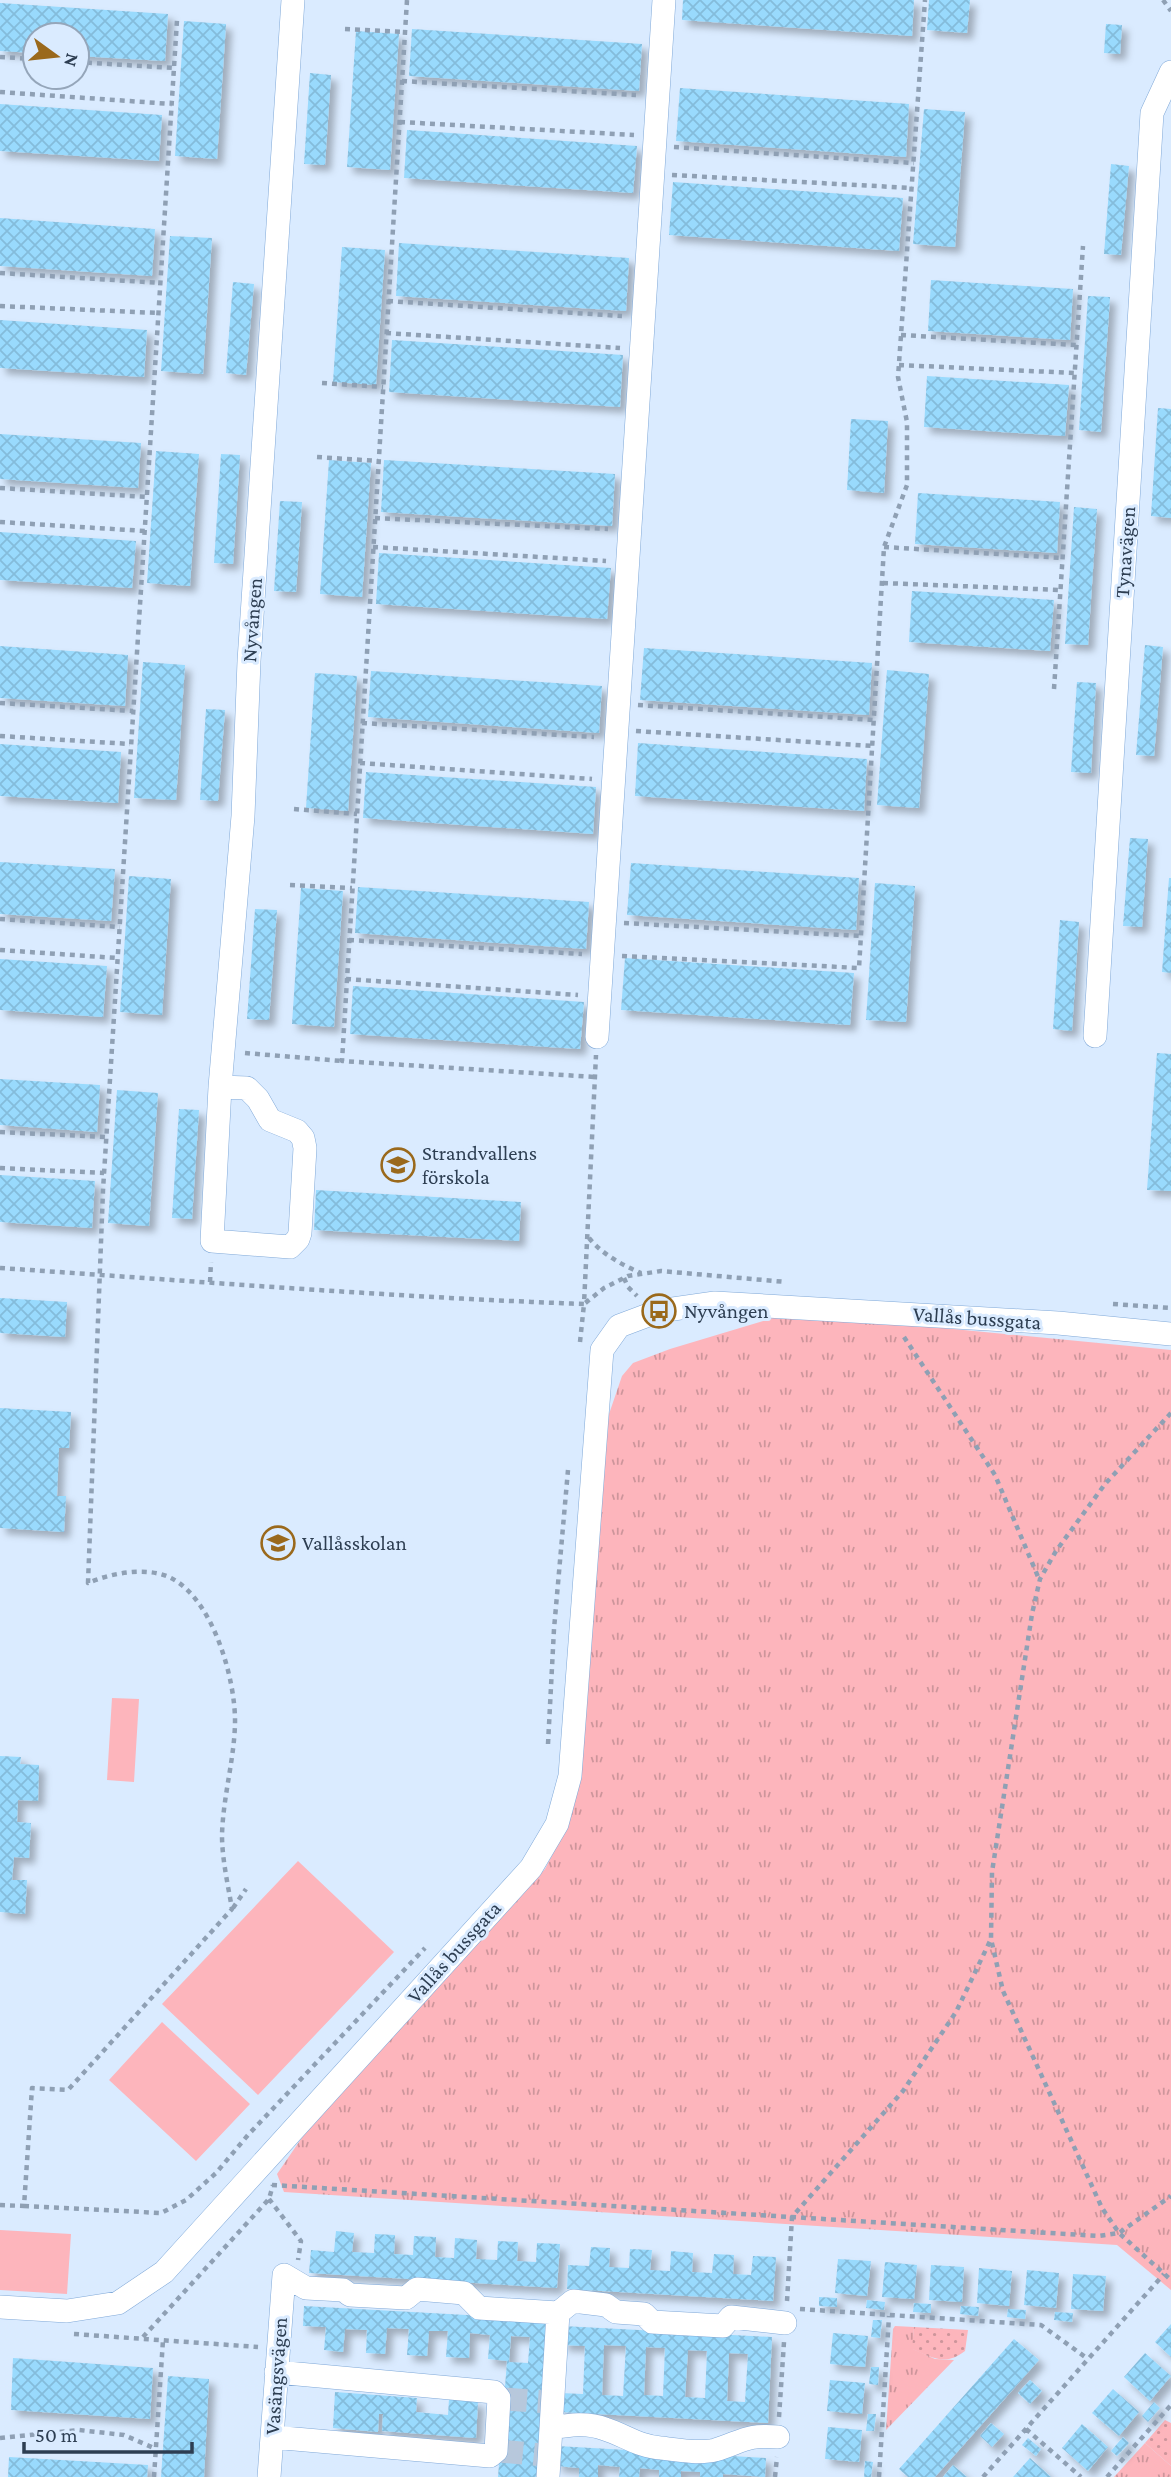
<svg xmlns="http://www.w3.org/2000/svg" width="1171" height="2477" font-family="'Crimson Pro',serif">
  <defs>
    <pattern id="grass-tufts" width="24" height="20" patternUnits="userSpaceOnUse" patternTransform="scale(1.75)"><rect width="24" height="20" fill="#fdb5bc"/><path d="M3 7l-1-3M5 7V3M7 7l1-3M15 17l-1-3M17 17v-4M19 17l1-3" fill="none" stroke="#cd959b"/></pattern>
    <pattern id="park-dots" width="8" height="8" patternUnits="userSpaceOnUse" patternTransform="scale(1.75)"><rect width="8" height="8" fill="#fdb5bc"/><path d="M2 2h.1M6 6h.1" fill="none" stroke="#cd959b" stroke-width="1.8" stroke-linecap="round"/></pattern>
    <pattern id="building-cross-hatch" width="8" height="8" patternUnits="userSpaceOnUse" patternTransform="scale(1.75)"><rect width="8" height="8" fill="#99dafd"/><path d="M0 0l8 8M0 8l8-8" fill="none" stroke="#84bcdb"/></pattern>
    <filter id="shadow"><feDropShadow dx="6" dy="6" stdDeviation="3.5" flood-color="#0004"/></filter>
  </defs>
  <rect width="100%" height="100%" fill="#daebff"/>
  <path fill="url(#grass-tufts)" d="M773,1318L922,1326L1171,1350V2290L1117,2245L284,2192L277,2174L312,2123L545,1869L562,1836L608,1417L622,1376L633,1363L670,1349Z
    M895,2326L914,2327L913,2349L935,2359L954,2360L886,2430L893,2329Z
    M1145,2443L1171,2466V2477H1114Z"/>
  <path fill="url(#park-dots)" d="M914,2327L968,2330L965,2351C946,2366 933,2358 912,2349Z
    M1165,2420L1171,2423V2466L1145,2443Z"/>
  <path fill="#fdb5bc" d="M112,1698L139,1699L134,1782L107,1780Z
    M298,1861L394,1952L258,2095L162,2004Z
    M162,2022L250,2104L196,2161L109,2080Z
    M0,2230L71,2234L67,2294L0,2290Z"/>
  <path fill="url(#building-cross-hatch)" fill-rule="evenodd" filter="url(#shadow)" d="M683,0H914L912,36L682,20Z
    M929,0H970L967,33L927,30Z
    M0,3L168,14L165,61L77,56V35H35V53L0,51Z
    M184,21L226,24L217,159L175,156Z
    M1106,24L1122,25L1120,54L1104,53Z
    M412,29L642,44L639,91L409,76Z
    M356,31L399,34L390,170L347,167Z
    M310,73L331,75L325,165L304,164Z
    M680,88L909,104L906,157L676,141Z
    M0,104L162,115L159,161L0,151Z
    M924,109L965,112L955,247L913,244Z
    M407,130L637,146L633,193L404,178Z
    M1111,164L1129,166L1121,255L1104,254Z
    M673,182L903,198L899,251L669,235Z
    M0,218L155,229L152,276L0,266Z
    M170,236L212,238L203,374L161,371Z
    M399,243L629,258L626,311L396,296Z
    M342,247L385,250L376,385L333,382Z
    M931,280L1073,289L1070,340L928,331Z
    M233,282L254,284L246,375L226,373Z
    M1088,296L1110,297L1101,432L1079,430Z
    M0,320L147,330L144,377L0,368Z
    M392,340L623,355L620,407L389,392Z
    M927,376L1069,385L1065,436L924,427Z
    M1158,408L1171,409V518L1151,516Z
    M851,419L888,421L884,493L847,490Z
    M0,434L141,443L138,488L0,479Z
    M156,451L199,454L190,586L147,583Z
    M221,454L240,455L233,564L214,563Z
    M329,460L371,463L362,597L320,594Z
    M384,460L615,474L612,526L381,512Z
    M918,493L1060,502L1057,553L915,544Z
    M280,501L302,502L296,592L274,591Z
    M1074,507L1097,509L1088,645L1065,644Z
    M0,532L136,541L132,588L0,580Z
    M379,553L611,568L607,619L376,604Z
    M912,591L1054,600L1050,651L909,642Z
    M1145,645L1163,647L1154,756L1136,755Z
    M0,646L128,655L125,706L0,698Z
    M644,648L872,663L869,715L640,700Z
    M143,662L185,665L176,800L134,798Z
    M887,670L929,674L919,808L877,805Z
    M371,671L602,686L599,733L368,717Z
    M315,673L357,676L348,811L306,808Z
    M1077,682L1096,683L1091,773L1071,772Z
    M206,709L225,710L218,801L200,800Z
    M638,743L867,759L864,811L635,796Z
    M0,744L121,752L118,803L0,796Z
    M366,772L596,787L593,834L363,818Z
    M1130,838L1148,839L1142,927L1123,926Z
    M0,862L115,869L111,921L0,914Z
    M631,863L859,878L856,930L627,915Z
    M129,876L171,879L162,1015L120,1012Z
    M1169,878H1171V973L1162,972Z
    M875,883L915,886L906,1022L866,1020Z
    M358,887L589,902L586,949L355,933Z
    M301,888L343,891L334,1027L292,1024Z
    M255,909L277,910L269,1020L247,1019Z
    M1060,920L1079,922L1072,1031L1053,1029Z
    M625,958L854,973L850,1025L621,1010Z
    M0,959L107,966L103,1017L0,1010Z
    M353,986L584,1002L580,1049L350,1034Z
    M1157,1053L1171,1054V1191L1147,1190Z
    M0,1079L100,1085L97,1132L0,1125Z
    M117,1090L158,1093L149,1226L108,1223Z
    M179,1109L199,1110L192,1219L172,1218Z
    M0,1175L95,1181L92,1228L0,1222Z
    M316,1190L521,1202L519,1241L314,1230Z
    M0,1298L67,1302L65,1337L0,1333Z
    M0,1408L71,1412L69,1448H59L57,1496H66L64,1532L0,1528Z
    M0,1756L21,1757L20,1764L39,1765L38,1801L18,1800L17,1822L31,1823L29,1858L14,1857L12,1880H27L25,1914L0,1912Z
    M336,2231L354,2233L352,2252L374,2253L375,2234L395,2235L394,2254L413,2255L414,2236L436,2237L435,2257L454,2258L455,2238L477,2240L476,2259L497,2260L498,2241L518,2242L517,2261L536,2262L537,2243L560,2244L557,2288L309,2273L311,2250L334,2252Z
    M591,2247L610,2248L609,2267L629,2268L630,2249L652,2250L650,2270L670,2271L671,2251L693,2253L692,2272L712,2273L714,2254L734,2255L733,2274L751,2275L753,2256L776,2257L773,2301L567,2289L568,2265L589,2266Z
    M838,2259L871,2261L867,2296L835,2293Z
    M885,2262L917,2265L914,2299L882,2297Z
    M931,2265L964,2267L962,2302L929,2300Z
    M979,2268L1012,2271L1009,2306L977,2303Z
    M1027,2270L1059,2273L1056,2308L1024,2305Z
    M1073,2274L1106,2276L1103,2311L1071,2309Z
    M819,2297L837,2298V2307L819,2306Z
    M867,2300L885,2302L884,2310L866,2308Z
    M914,2303L931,2304V2313L913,2312Z
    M304,2306L555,2320L541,2477H498L507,2361L488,2359L490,2335L470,2333L469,2358L446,2357L448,2331H429L427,2356L407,2355L409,2329L387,2328L385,2354L366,2353L367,2330L345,2329L343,2352L324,2350L326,2327L303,2326ZM511,2336L530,2337L528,2363L509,2362Z
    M961,2306L979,2307L978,2316L960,2314Z
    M1008,2309L1026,2310L1025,2319L1007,2317Z
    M1055,2312L1073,2313L1072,2322L1054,2320Z
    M873,2320H882L880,2338L871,2337Z
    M1171,2324V2357L1155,2342Z
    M563,2326L772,2337L768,2423L559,2412L560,2393L583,2394L585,2346L562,2345ZM604,2345L626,2346L623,2396L602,2395ZM646,2347L665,2348L663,2396L644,2395ZM688,2350L707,2351L705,2398L685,2397ZM729,2353L748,2354L745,2402L727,2401Z
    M833,2333L868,2336L865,2367L830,2364Z
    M1014,2339L1039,2360L935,2477H908L899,2469Z
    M1145,2353L1171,2376L1150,2401L1124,2377Z
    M13,2358L153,2368L150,2419L11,2410Z
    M871,2367H879L878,2385L869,2384Z
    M168,2376L209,2379L204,2477H161Z
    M830,2380L865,2383L862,2414L827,2411Z
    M1030,2380L1042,2391L1030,2404L1018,2393Z
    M1113,2389L1139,2412L1119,2436L1092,2413Z
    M335,2392L417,2398L416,2412L448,2415L449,2399L478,2401L476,2438L382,2431L383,2414H379L378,2432L333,2428Z
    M1154,2402L1160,2408L1148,2422L1142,2416Z
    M868,2414H876L874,2431H866Z
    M991,2423L1004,2434L992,2447L980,2436Z
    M1082,2424L1108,2447L1088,2471L1062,2448Z
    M828,2427L862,2430L859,2462L825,2459Z
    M1123,2437L1129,2443L1117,2456L1111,2451Z
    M1028,2438L1041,2449L1036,2456L1022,2445Z
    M557,2446L766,2458L765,2477L723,2474V2477H700V2472L681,2471V2477H659V2470L640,2468L639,2477H619L620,2467L598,2465V2477H579V2468L556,2466Z
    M9,2457L148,2465L147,2477H8Z
    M1030,2458L1051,2477H1013Z
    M865,2461L873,2462L871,2477H864Z
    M953,2465L967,2477H943Z"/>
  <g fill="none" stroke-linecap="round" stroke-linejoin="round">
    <path stroke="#b7c8dc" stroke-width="23" stroke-dasharray="23 11" stroke-linecap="butt" d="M504,2399L547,2402
      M500,2451L543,2455"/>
    <defs>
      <path id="minor" d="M1095,1036L1152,113L1171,72
        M597,1037L664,0
        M220,1087L247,1088L258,1099L270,1120L297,1131L303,1138L305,1148L300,1233L298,1239L290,1247L212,1241L220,1087L243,816L249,661L293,0
        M0,2307L67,2311L118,2303L164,2272L531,1868L557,1824L570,1776L602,1350L619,1326L659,1311L715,1303L1058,1323L1171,1334
        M551,2428C569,2425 587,2422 605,2429C624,2435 640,2447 661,2448C677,2450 700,2454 715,2450C742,2442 746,2434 778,2437
        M272,2437L490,2456L496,2451L499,2398L494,2392L276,2372
        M269,2477L284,2275L306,2288L343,2290L350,2295L406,2298L417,2289L464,2293L479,2308L558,2313L573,2301L606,2305L616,2312L644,2314L652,2322L723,2326L731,2317L785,2323
        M548,2477L558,2313"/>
    </defs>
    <use href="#minor" stroke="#80a9d8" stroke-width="24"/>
    <path stroke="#8fa0b4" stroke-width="4.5" stroke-dasharray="5 5" stroke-linecap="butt" d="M407,0L342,1061L595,1077
      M1163,0L1171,11
      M345,29L405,32
      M0,57L35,59
      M77,62L174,68
      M402,81L636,95
      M0,92L172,104
      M400,122L634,135
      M674,147L914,163
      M672,175L912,188
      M0,273L162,283
      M388,301L622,316
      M0,306L159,313
      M386,333L620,348
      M901,335L1076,345
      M899,365L1074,373
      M322,383L383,387
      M317,457L378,461
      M0,488L148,497
      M375,518L608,529
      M0,522L145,531
      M373,547L606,561
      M884,547L1063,558
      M883,583L1061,590
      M1054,689L1083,246
      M0,703L133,711
      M638,705L874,720
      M362,723L594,737
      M636,731L873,746
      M0,736L130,744
      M360,763L592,779
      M294,809L357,814
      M290,885L352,888
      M0,919L120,927
      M624,923L861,936
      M349,940L582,954
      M0,950L117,958
      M622,956L859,968L884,547L907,485V422L898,377L925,0
      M346,979L578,995
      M245,1053L342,1061
      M0,1132L106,1137
      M0,1168L104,1173
      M589,1238C602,1254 622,1265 641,1273
      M0,1268C194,1281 389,1297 584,1304L596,1055
      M624,1278L628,1287L637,1296
      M210,1282L211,1262
      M1113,1304L1171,1308
      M904,1337L995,1475L1039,1579
      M580,1342L584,1304L604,1288L628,1276L661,1271L786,1282
      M1171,1413L1105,1484L1056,1551L1040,1579L1032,1614L992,1872L991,1939L1003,1991L1102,2208L1119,2233L1171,2280
      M548,1744L554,1629L568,1470
      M233,1908L246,1889
      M272,2185L1099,2236L1119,2233L1171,2196
      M269,2199L301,2241L298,2260
      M0,2205L24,2206L32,2088L68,2090L232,1909C228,1885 222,1859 222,1835C223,1797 234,1761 235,1724C236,1680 213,1599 171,1578C147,1566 111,1573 88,1583L103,1190L177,20
      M24,2206L161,2213L186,2200L216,2173L248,2135L425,1948
      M787,2301L792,2217L903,2091L956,2012L991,1939
      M800,2309L1041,2325L1088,2359
      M74,2334L258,2347
      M143,2337L269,2199L273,2185
      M779,2417L784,2342
      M1026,2429L1081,2477
      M0,2438L79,2430L124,2435L156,2449
      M154,2477L163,2340
      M775,2477L777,2457
      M879,2477L889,2316
      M983,2477L1164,2274
      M1107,2477L1171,2405"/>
    <use href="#minor" stroke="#fff" stroke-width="23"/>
  </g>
  <defs>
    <symbol id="school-ring" viewBox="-11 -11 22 22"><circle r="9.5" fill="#daebff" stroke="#9a691c" stroke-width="1.5"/><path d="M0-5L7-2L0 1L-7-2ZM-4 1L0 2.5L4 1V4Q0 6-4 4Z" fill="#9a691c"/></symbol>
    <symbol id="bus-ring" viewBox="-11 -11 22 22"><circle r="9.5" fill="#daebff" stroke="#9a691c" stroke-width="1.5"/><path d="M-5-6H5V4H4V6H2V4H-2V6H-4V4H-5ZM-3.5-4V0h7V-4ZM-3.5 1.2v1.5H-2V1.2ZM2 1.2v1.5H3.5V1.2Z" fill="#9a691c"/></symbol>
  </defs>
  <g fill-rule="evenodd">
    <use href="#school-ring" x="379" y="1146" width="38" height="38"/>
    <use href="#bus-ring" x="640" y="1292" width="38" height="38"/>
    <use href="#school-ring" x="259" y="1524" width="38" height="38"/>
  </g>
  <g text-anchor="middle" stroke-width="6" stroke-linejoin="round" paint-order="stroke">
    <g font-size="21" fill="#2d3e52" stroke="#daebff">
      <text transform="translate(1125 552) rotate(-86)" y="7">Tynavägen</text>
      <text transform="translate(252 620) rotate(-86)" y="7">Nyvången</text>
      <text transform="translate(977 1318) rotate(4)" y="7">Vallås bussgata</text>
      <text transform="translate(454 1952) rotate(-48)" y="7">Vallås bussgata</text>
      <text transform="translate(276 2376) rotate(-86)" y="7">Vasängsvägen</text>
    </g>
    <g font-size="21" fill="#2d3e52" stroke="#daebff" text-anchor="start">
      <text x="422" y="1160">Strandvallens<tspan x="422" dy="24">förskola</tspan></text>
      <text x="684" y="1318">Nyvången</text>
      <text x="302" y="1550">Vallåsskolan</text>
    </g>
  </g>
  <g transform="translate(56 56) rotate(105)"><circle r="33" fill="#daebff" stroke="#95a6ba" stroke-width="2"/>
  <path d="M0-5L12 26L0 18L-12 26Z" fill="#9a691c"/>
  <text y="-10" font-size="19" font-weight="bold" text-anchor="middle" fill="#2d3e52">N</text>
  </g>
  <path d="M24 2442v10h168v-10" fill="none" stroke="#2d3e52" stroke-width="3.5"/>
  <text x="35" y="2442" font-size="21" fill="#2d3e52" stroke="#daebff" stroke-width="5" paint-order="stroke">50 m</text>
</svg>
